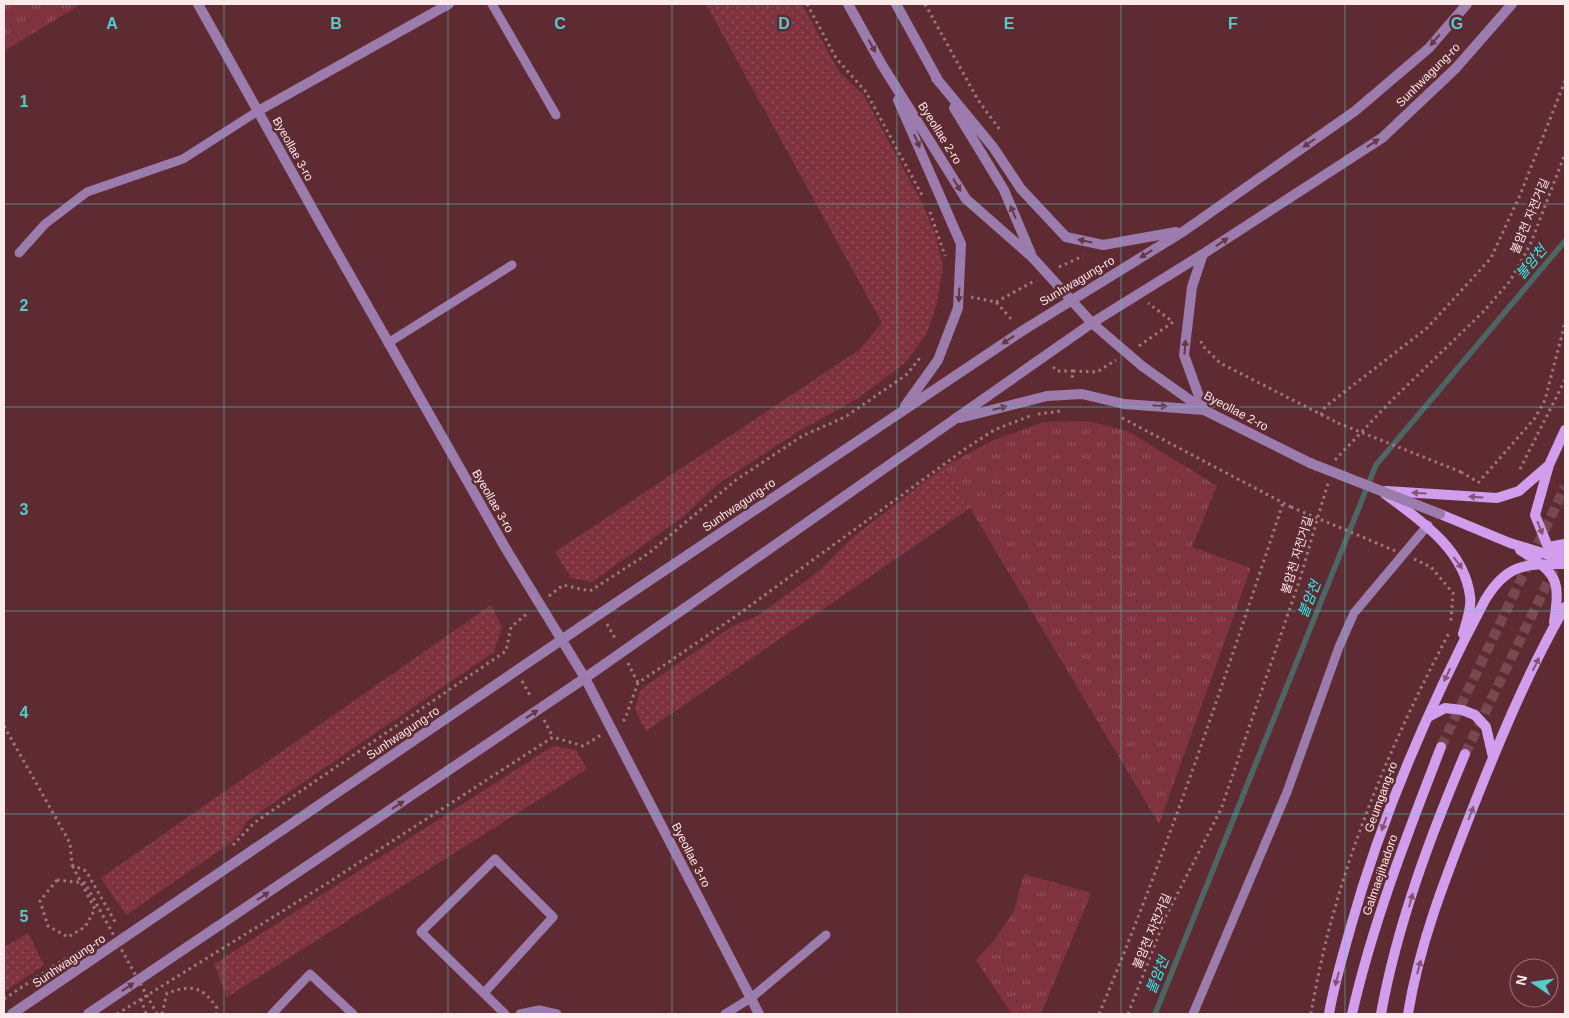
<svg xmlns="http://www.w3.org/2000/svg" width="1569" height="1018" font-family="Arial,'Noto Sans KR',sans-serif">
  <defs>
    <pattern id="grass-dots" width="8" height="8" patternUnits="userSpaceOnUse" patternTransform="scale(1.25)"><rect width="8" height="8" fill="#7f333f"/><path d="M2 2h.1M6 6h.1" fill="none" stroke="#92515b" stroke-width="1.8" stroke-linecap="round"/></pattern>
    <pattern id="park-tufts" width="24" height="20" patternUnits="userSpaceOnUse" patternTransform="scale(1.25)"><rect width="24" height="20" fill="#7f333f"/><path d="M3 7l-1-3M5 7V3M7 7l1-3M15 17l-1-3M17 17v-4M19 17l1-3" fill="none" stroke="#92515b"/></pattern>
  </defs>
  <rect width="100%" height="100%" fill="#5f2b33"/>
  <path fill="url(#grass-dots)" d="M706,4H802L839,72L863,94L923,205L935,233L943,266L937,303L926,335L904,364L857,399L799,431L718,484L684,516L592,582L571,578L555,552L859,350L882,323Z
    M945,466L971,507L646,731L635,710L640,690L731,627L757,616L818,572L853,537Z
    M491,605L502,627L494,652L248,820L236,839L126,915L101,878Z
    M553,746L576,750L587,769L227,997L214,964Z
    M28,933L44,965L4,992V947Z"/>
  <path fill="url(#park-tufts)" d="M4,4H81L4,51Z
    M1087,421L1128,431L1217,486L1192,547L1251,568L1159,824L945,466L994,440L1044,422Z
    M1024,874L1091,893L1041,1014H1012L976,960L996,938L1014,911Z"/>
  <g fill="none" stroke-linecap="round" stroke-linejoin="round">
    <path stroke="#4c6666" stroke-width="5.5" d="M1155,1014L1376,465L1565,241"/>
    <path stroke="#77484f" stroke-width="10" stroke-dasharray="10 5" stroke-linecap="butt" d="M1441,747L1565,487
      M1465,754L1560,557"/>
    <path stroke="#9f787e" stroke-width="3" stroke-dasharray="2.5 4" stroke-linecap="butt" d="M807,4L836,58L866,92L922,195
      M925,4L978,100L1000,130
      M930,212L945,256
      M1059,267L1083,256
      M971,297L996,302L1013,321
      M996,302L1036,280
      M1201,341L1202,345L1220,363L1338,423
      M1139,346L1173,322L1148,303
      M1053,367L1057,371H1073L1072,379
      M1073,371L1097,372L1116,360
      M1038,414L1062,411
      M1321,415L1325,407L1427,328L1491,258L1520,195L1565,81
      M1122,418L1291,507
      M1335,460L1392,400L1484,311L1510,281L1530,245L1565,154
      M1520,469L1565,380
      M1461,472L1478,482
      M1478,483L1535,418L1545,400L1565,323
      M1414,559L1431,567L1453,593L1451,621
      M549,596L563,585L590,591L649,553L736,480L802,436L845,417L906,375L920,358
      M607,624L616,640
      M628,663L638,683
      M522,681L531,697
      M544,720L553,737
      M623,721L625,719L638,683L736,616L965,449L994,430L1030,416
      M4,726L70,843L72,865L86,871L117,925
      M233,845L254,823L506,651L511,627L529,612
      M57,880L40,901L48,926L68,937L85,927L95,909L72,865
      M4,999L66,958
      M141,999L146,1014
      M117,1014L326,884L553,737L583,746L601,735
      M162,1014L167,993C192,985 201,985 217,1008L216,1014
      M1099,1014C1169,847 1226,675 1283,503
      M1128,1014L1166,916L1221,809L1299,582L1328,483
      M1311,1014C1333,880 1386,752 1449,633"/>
    <path stroke="#9b7cad" stroke-width="9" d="M492,4L556,115
      M19,253L45,224L87,192L183,159L258,111
      M388,343L512,265
      M484,993L553,917L495,859L421,932L505,1014
      M272,1014L310,974L353,1014
      M520,1014L539,1010L557,1014
      M725,1014L751,998L826,935
      M1193,1014L1287,792L1339,647L1354,613L1428,525"/>
    <path stroke="#9b7cad" stroke-width="10" d="M198,4L322,226L506,549L585,678L759,1014
      M258,111L449,4"/>
    <path stroke="#9b7cad" stroke-width="10" d="M848,4L882,65L966,199L1032,257L1092,323L1142,366L1204,410L1310,463
      M896,4L939,82
      M936,78L993,147L1021,189L1066,237L1103,245L1176,232
      M898,100L961,244L958,308L938,360L905,406
      M954,108L1004,190L1031,254
      M960,418L1047,396L1082,394L1124,404L1204,410L1184,355L1192,287L1203,254
      M12,1014L601,613L1022,331L1184,231L1355,111L1429,48L1467,4
      M88,1014L585,678L1092,323L1203,254L1382,138L1456,68L1512,4"/>
    <path stroke="#d09eec" stroke-width="10" d="M1565,430L1549,465L1535,515L1548,547L1565,556
      M1386,491L1497,498L1519,491L1549,465
      M1385,494C1420,520 1464,549 1470,596C1472,607 1466,623 1463,634
      M1440,514L1510,543L1559,558
      M1548,547L1565,544
      M1520,550C1556,573 1561,578 1554,622
      M1428,717L1445,708L1462,710L1475,715L1486,727L1493,757
      M1329,1014C1334,984 1343,955 1351,926C1383,812 1430,704 1485,600C1507,563 1526,564 1565,564
      M1352,1014C1373,922 1407,835 1441,747
      M1381,1014C1397,925 1430,837 1465,754
      M1408,1014C1419,945 1445,879 1470,815C1498,744 1527,673 1565,607"/>
    <path stroke="#9f787e" stroke-width="3" stroke-dasharray="2.5 4" stroke-linecap="butt" d="M1338,423L1461,472
      M1291,507L1398,552
      M57,880L85,883L157,1014"/>
    <path stroke="#9b7cad" stroke-width="10" d="M1310,463L1440,514"/>
  </g>
  <defs><path id="oneway-solid" d="M-6-.8H1V-3.2L6.5 0L1 3.2V.8H-6Z" transform="scale(1.25)"/></defs>
  <g fill="#683745">
    <use href="#oneway-solid" transform="translate(1435 40) rotate(131)"/>
    <use href="#oneway-solid" transform="translate(872 46) rotate(61)"/>
    <use href="#oneway-solid" transform="translate(917 141) rotate(66)"/>
    <use href="#oneway-solid" transform="translate(1309 143) rotate(145)"/>
    <use href="#oneway-solid" transform="translate(1373 143) rotate(-33)"/>
    <use href="#oneway-solid" transform="translate(957 185) rotate(58)"/>
    <use href="#oneway-solid" transform="translate(1013 212) rotate(-113)"/>
    <use href="#oneway-solid" transform="translate(1085 241) rotate(-168)"/>
    <use href="#oneway-solid" transform="translate(1222 242) rotate(-33)"/>
    <use href="#oneway-solid" transform="translate(1146 254) rotate(149)"/>
    <use href="#oneway-solid" transform="translate(959 295) rotate(92)"/>
    <use href="#oneway-solid" transform="translate(1008 340) rotate(146)"/>
    <use href="#oneway-solid" transform="translate(1185 347) rotate(-85)"/>
    <use href="#oneway-solid" transform="translate(1160 406) rotate(4)"/>
    <use href="#oneway-solid" transform="translate(1000 408) rotate(-14)"/>
    <use href="#oneway-solid" transform="translate(532 714) rotate(-34)"/>
    <use href="#oneway-solid" transform="translate(398 805) rotate(-34)"/>
    <use href="#oneway-solid" transform="translate(263 896) rotate(-34)"/>
    <use href="#oneway-solid" transform="translate(128 987) rotate(-34)"/>
  </g>
  <g fill="#875374">
    <use href="#oneway-solid" transform="translate(1419 493) rotate(-176)"/>
    <use href="#oneway-solid" transform="translate(1476 497) rotate(-177)"/>
    <use href="#oneway-solid" transform="translate(1540 528) rotate(68)"/>
    <use href="#oneway-solid" transform="translate(1458 563) rotate(53)"/>
    <use href="#oneway-solid" transform="translate(1536 664) rotate(-64)"/>
    <use href="#oneway-solid" transform="translate(1447 675) rotate(115)"/>
    <use href="#oneway-solid" transform="translate(1471 813) rotate(-69)"/>
    <use href="#oneway-solid" transform="translate(1384 824) rotate(110)"/>
    <use href="#oneway-solid" transform="translate(1411 900) rotate(-74)"/>
    <use href="#oneway-solid" transform="translate(1419 967) rotate(-75)"/>
    <use href="#oneway-solid" transform="translate(1337 979) rotate(105)"/>
  </g>
  <path fill="none" stroke="#53cdca" stroke-width="1" stroke-opacity="0.55" d="M224,4V1014M448,4V1014M672,4V1014M897,4V1014M1121,4V1014M1345,4V1014M4,204H1565M4,407H1565M4,611H1565M4,814H1565"/>
  <g text-anchor="middle" stroke-width="5" stroke-linejoin="round" paint-order="stroke">
    <g font-size="12" fill="#fee9eb" stroke="#5f2b33">
      <text transform="translate(1428 75) rotate(-45)" y="4">Sunhwagung-ro</text>
      <text transform="translate(940 133) rotate(58)" y="4">Byeollae 2-ro</text>
      <text transform="translate(293 149) rotate(61)" y="4">Byeollae 3-ro</text>
      <text transform="translate(1530 216) rotate(-67)" y="4">불암천 자전거길</text>
      <text transform="translate(1077 281) rotate(-31)" y="4">Sunhwagung-ro</text>
      <text transform="translate(1236 411) rotate(28)" y="4">Byeollae 2-ro</text>
      <text transform="translate(493 501) rotate(60)" y="4">Byeollae 3-ro</text>
      <text transform="translate(739 505) rotate(-34)" y="4">Sunhwagung-ro</text>
      <text transform="translate(1297 555) rotate(-73)" y="4">불암천 자전거길</text>
      <text transform="translate(403 733) rotate(-34)" y="4">Sunhwagung-ro</text>
      <text transform="translate(1381 797) rotate(-70)" y="4">Geumgang-ro</text>
      <text transform="translate(691 855) rotate(63)" y="4">Byeollae 3-ro</text>
      <text transform="translate(1380 875) rotate(-71)" y="4">Galmaejihadoro</text>
      <text transform="translate(1152 931) rotate(-67)" y="4">불암천 자전거길</text>
      <text transform="translate(69 961) rotate(-34)" y="4">Sunhwagung-ro</text>
    </g>
    <g font-size="14" font-style="italic" fill="#28f7f4" stroke="#5f2b33">
      <text transform="translate(1531 262) rotate(-50)" y="5">불암천</text>
      <text transform="translate(1309 599) rotate(-68)" y="5">불암천</text>
      <text transform="translate(1157 975) rotate(-68)" y="5">불암천</text>
    </g>
  </g>
  <g font-size="16" text-anchor="middle" font-weight="bold" fill="#53cdca" stroke="#5f2b33" stroke-width="5" stroke-linejoin="round" paint-order="stroke">
    <text x="112" y="29">A</text>
    <text x="336" y="29">B</text>
    <text x="560" y="29">C</text>
    <text x="784" y="29">D</text>
    <text x="1009" y="29">E</text>
    <text x="1233" y="29">F</text>
    <text x="1457" y="29">G</text>
    <text x="24" y="107">1</text>
    <text x="24" y="311">2</text>
    <text x="24" y="515">3</text>
    <text x="24" y="718">4</text>
    <text x="24" y="922">5</text>
  </g>
  <rect width="1569" height="1018" fill="none" stroke="#fee9eb" stroke-width="10"/>
  <g transform="translate(1534 983) rotate(283)"><circle r="24" fill="#5f2b33" stroke="#9f777d"/>
  <path d="M0-4L9 19L0 12L-9 19Z" fill="#53cdca"/>
  <text y="-8" font-size="14" font-weight="bold" text-anchor="middle" fill="#fee9eb">N</text>
  </g>
</svg>
